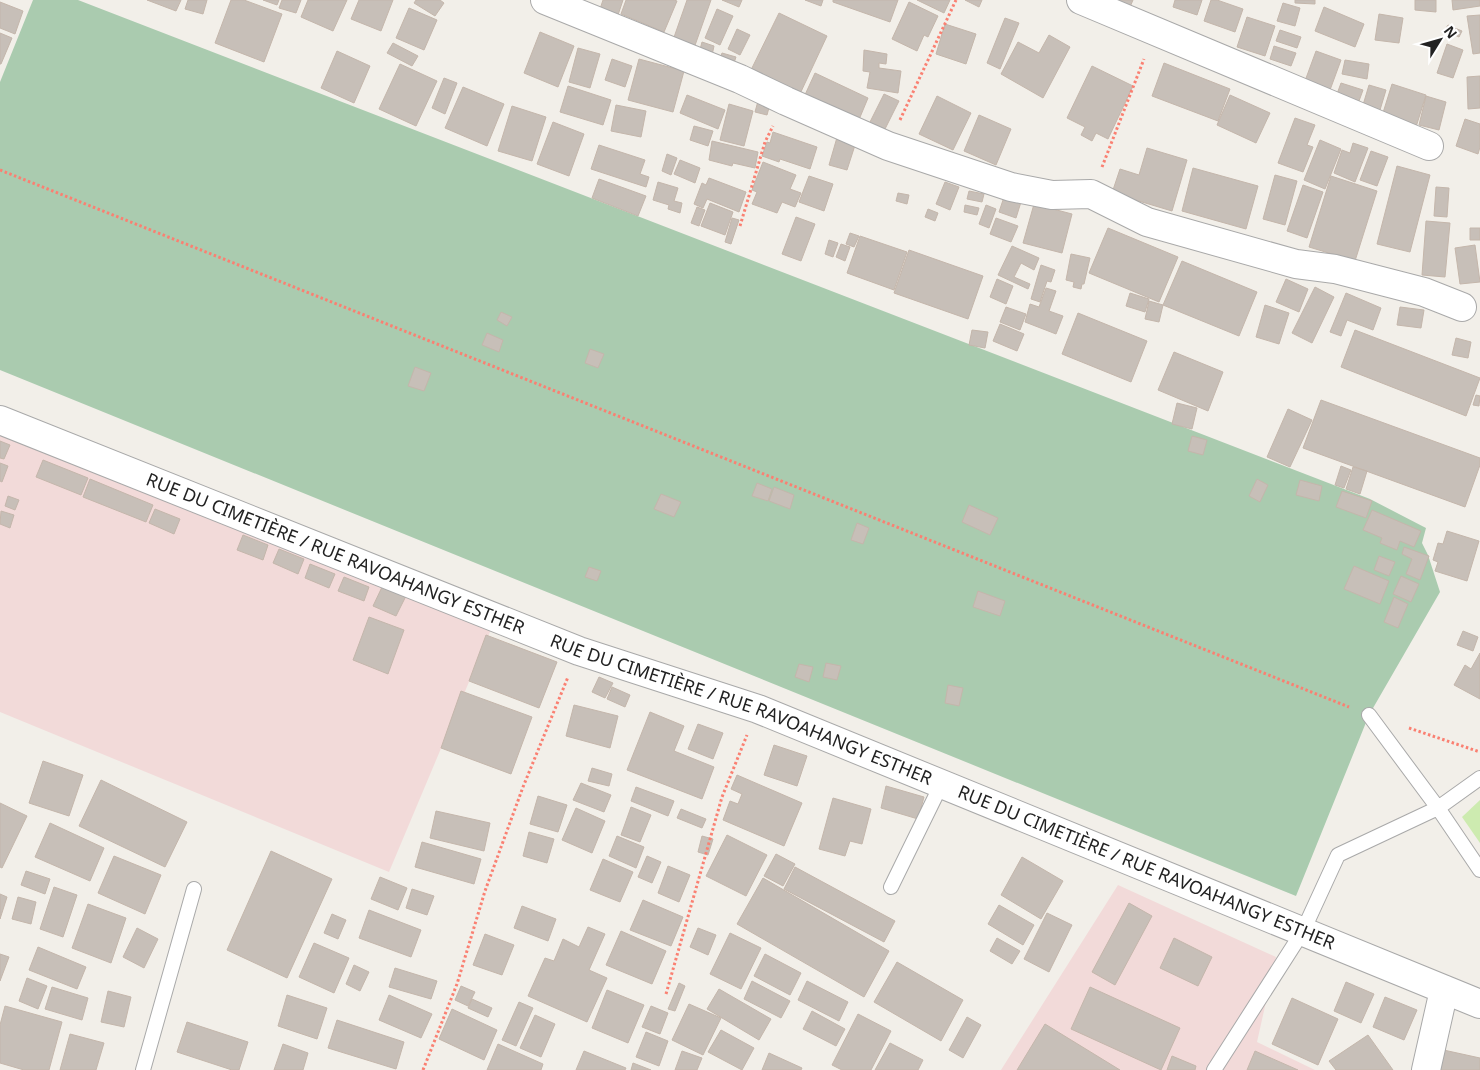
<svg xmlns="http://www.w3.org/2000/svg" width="1480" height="1070" font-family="'Noto Sans',sans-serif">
  <rect width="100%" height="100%" fill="#f2efe9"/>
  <path fill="#f2dad9" d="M0,425L495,620L389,872L0,712Z
    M1118,885L1276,957L1257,1042L1315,1070H1001Z"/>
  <path fill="#cdebb0" d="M1480,800V843L1462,817Z"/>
  <path fill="#aacbaf" d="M33,0H78L1370,499L1426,528L1422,543L1428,555L1440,592L1369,715L1296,896L0,370V82Z"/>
  <path fill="#c7bfb8" stroke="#c4b6ab" d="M147,0H181L176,11Z
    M188,0H207L203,14L185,9Z
    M231,0H244L282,14L264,62L215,43Z
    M263,0H279L277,5Z
    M282,0H301L296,13L279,8Z
    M308,0H347L333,31L301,17Z
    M359,0H393L381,31L351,19Z
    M416,0H440L444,3L435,16L414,3Z
    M603,0H623L617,18L599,12Z
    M626,0H674L677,1L664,32L621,14Z
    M687,0H711L693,51L672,43Z
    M722,0H742L739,7Z
    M805,0H823L821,6Z
    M833,0H898L890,22L833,2Z
    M917,0H950L944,13Z
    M965,0H982L979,7Z
    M1112,0H1133L1130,7Z
    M1175,0H1202L1197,15L1173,7Z
    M1211,0H1217L1243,9L1235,32L1204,21Z
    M1295,0H1315V4L1295,3Z
    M1415,0H1436V12L1415,10Z
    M1452,0H1480V6L1453,10Z
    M0,2L23,11L15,34L0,28Z
    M909,2L938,16L928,37L924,35L917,51L892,39Z
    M1283,3L1300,8L1295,26L1277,21Z
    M1324,7L1364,24L1355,47L1315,31Z
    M409,8L437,20L424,50L396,38Z
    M717,9L733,16L720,45L705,38Z
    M779,13L827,36L799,96L750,72Z
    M1379,14L1403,18L1399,43L1375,40Z
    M1480,15V53L1473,54L1467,16Z
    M1247,17L1275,26L1265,56L1237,47Z
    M1005,18L1019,23L1000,69L987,63Z
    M945,24L976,34L966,64L936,54Z
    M1448,25L1462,31L1459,37L1445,30Z
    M737,29L750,35L740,55L728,49Z
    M1280,30L1301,37L1297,48L1276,41Z
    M540,32L574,46L558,87L524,73Z
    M0,33L12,38L1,64H0Z
    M1049,35L1070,47L1043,98L1001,74L1018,42L1039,53Z
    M702,42L714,46L711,60L698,57Z
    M393,43L418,56L412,66L387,53Z
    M1447,44L1463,50L1453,78L1437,73Z
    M1274,46L1296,53L1291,66L1270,59Z
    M578,48L600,54L590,88L569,82Z
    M864,50L887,54L886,64L879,63V68L901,71L898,93L867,88L870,72L863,71Z
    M337,51L370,66L354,103L321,88Z
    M1316,51L1341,60L1330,90L1305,81Z
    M722,53L736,57L732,69L718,65Z
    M612,59L632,66L625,87L605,80Z
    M639,59L684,71L673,112L628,100Z
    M1345,60L1369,64L1367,79L1342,74Z
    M1164,63L1230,89L1218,121L1152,96Z
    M400,64L437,81L416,126L379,109Z
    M1092,66L1133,86L1108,139L1096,133L1092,141L1081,135L1085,127L1067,118Z
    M815,73L868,98L858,122L804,97Z
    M1480,76V108L1468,109L1467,77Z
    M444,78L457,83L445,114L432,108Z
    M1341,83L1363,90L1359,101L1337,94Z
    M1392,84L1426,95L1416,127L1382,116Z
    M1369,85L1386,90L1380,110L1363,105Z
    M568,86L611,100L603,125L560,112Z
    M463,87L504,104L487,146L445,128Z
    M884,94L899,101L884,131L869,124Z
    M687,95L725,110L718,129L680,113Z
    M1230,95L1270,113L1256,143L1217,125Z
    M937,96L971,113L953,150L919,134Z
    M1426,96L1446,102L1439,130L1419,125Z
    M758,101L770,104L767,115L755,112Z
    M729,104L753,111L744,146L720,140Z
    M616,105L646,111L641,137L611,131Z
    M512,106L546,117L532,161L498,151Z
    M979,115L1011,129L996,165L964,151Z
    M1295,118L1315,125L1307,145L1313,147L1303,172L1278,163Z
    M1465,119L1480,124V147L1478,154L1456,146Z
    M553,122L584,134L569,176L537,164Z
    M694,126L713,131L708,146L690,140Z
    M773,132L817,147L810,169L780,159L779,162L762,156L767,142L770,143Z
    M838,134L857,139L847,170L829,165Z
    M1320,140L1341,149L1325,189L1304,180Z
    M712,141L758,152L755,168L733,163L732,166L709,160Z
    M1353,143L1368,148L1355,182L1334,173L1342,150L1350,153Z
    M599,145L645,160L640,174L649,177L646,187L591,169Z
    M1147,148L1187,160L1172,211L1112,193L1120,169L1139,175Z
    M1371,151L1388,157L1377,186L1360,180Z
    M667,154L677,158L671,175L662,171Z
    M680,160L700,168L695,183L674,174Z
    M763,162L796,175L790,189L801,193L795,207L782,202L777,213L752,204L757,192L752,190Z
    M1397,166L1430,175L1410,252L1377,244Z
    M1193,168L1258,186L1246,229L1182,211Z
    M1275,175L1297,181L1285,225L1263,219Z
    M809,176L833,184L824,211L799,202Z
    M1331,176L1377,191L1355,261L1309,247Z
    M709,178L746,192L739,212L707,199L703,208L694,204L702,183L706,185Z
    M599,179L646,196L638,216L592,198Z
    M658,182L678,188L674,201L682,203L680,213L668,209L669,205L653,200Z
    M945,182L959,187L950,210L936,204Z
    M1303,185L1323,192L1307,238L1287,231Z
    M1436,187L1449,188L1447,217L1434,216Z
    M969,191L984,194L982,202L967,199Z
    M898,193L909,195L907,204L896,201Z
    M1004,197L1021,202L1016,218L999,212Z
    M710,203L733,212L725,235L701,226Z
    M1034,204L1072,214L1062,253L1023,243Z
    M965,205L979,208L977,215L964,212Z
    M986,205L996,209L989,228L979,224Z
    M697,207L705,210L699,226L691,223Z
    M928,209L938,213L935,221L925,217Z
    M796,217L815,224L801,261L782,254Z
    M732,218L739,220L731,244L725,242Z
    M996,218L1018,226L1011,242L990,234Z
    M1426,221L1450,223L1445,277L1422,275Z
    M1108,228L1178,257L1159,302L1089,273Z
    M1470,228H1480V240H1470Z
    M850,233L859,236L854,247L846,244Z
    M860,236L907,252L894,290L847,273Z
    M829,240L838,243L833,257L825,254Z
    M841,244L850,247L845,261L836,257Z
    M1475,245L1480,282L1460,284L1455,248Z
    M1012,246L1039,258L1034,270L1021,263L1014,277L1030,284L1028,289L998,275Z
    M909,250L983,276L968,319L894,293Z
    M1071,254L1090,258L1084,284H1082L1081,289L1073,287L1074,282L1066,280Z
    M1182,261L1257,292L1239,336L1163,305Z
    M1041,265L1055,270L1051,282L1047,281L1040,302L1031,299Z
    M997,279L1013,286L1006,304L990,297Z
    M1286,279L1308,289L1299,312L1276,302Z
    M1315,287L1334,297L1312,343L1292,333Z
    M1046,288L1056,291L1049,311L1063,316L1056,334L1025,322L1030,304L1039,307Z
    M1130,293L1149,299L1145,312L1126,306Z
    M1346,293L1381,308L1373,330L1347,320L1341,336L1330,332Z
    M1149,301L1163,305L1159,322L1145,319Z
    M1265,305L1289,313L1279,344L1256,337Z
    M1006,307L1026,314L1020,330L1000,322Z
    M1400,307L1424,310L1421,328L1397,325Z
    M501,312L512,317L507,326L497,320Z
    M1078,313L1147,341L1131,382L1062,354Z
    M1000,324L1024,334L1017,351L993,341Z
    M972,330L988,332L985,348L969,345Z
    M1355,330L1480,378L1466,416L1341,367Z
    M487,333L503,340L499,352L482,345Z
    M1456,338L1471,342L1468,358L1452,355Z
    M590,349L604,354L598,368L585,363Z
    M1174,352L1223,372L1208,411L1158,390Z
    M415,367L431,373L424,391L408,386Z
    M1476,395L1480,396L1479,406L1473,405Z
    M1321,400L1480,458V465L1465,507L1303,448Z
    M1177,403L1197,408L1192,429L1172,424Z
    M1288,409L1312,420L1290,467L1267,457Z
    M1192,436L1207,440L1203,455L1188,451Z
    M0,441L10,445L4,459L0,458Z
    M43,460L88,478L81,495L36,477Z
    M0,463L8,466L2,482L0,481Z
    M1341,466L1351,470L1344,488L1335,485Z
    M1353,467L1367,471L1360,494L1346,489Z
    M90,479L153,505L146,522L83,497Z
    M1257,479L1268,485L1260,502L1249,496Z
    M1300,480L1322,486L1319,501L1296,495Z
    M757,483L772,489L768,501L752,496Z
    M774,487L794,495L790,509L769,501Z
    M1342,491L1372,501L1366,518L1336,507Z
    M661,494L681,502L674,517L654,509Z
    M8,496L19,500L15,510L5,506Z
    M969,505L998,518L990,535L962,522Z
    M155,509L180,519L174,534L149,523Z
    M1372,510L1421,531L1414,547L1400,541L1397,550L1380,543L1382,538L1363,530Z
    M1,511L14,515L10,528L0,524Z
    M857,523L869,528L863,544L851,540Z
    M1447,531L1479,541L1467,581L1435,571L1438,562L1433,560L1438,543L1443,544Z
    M243,535L268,545L263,560L237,550Z
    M1404,547L1429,556L1420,580L1406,574L1412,559L1402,554Z
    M279,549L304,559L298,574L273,563Z
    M1379,556L1395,562L1389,576L1374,570Z
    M310,564L335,574L329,588L305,578Z
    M1354,566L1389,581L1380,604L1344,589Z
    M589,567L601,571L597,581L585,577Z
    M1401,576L1419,584L1411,602L1393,594Z
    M344,577L369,587L364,601L338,591Z
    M383,585L406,596L396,616L373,606Z
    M978,591L1005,601L1000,616L973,607Z
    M1394,597L1408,604L1398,628L1384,622Z
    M369,617L404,630L388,674L353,660Z
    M1463,631L1478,637L1473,651L1457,645Z
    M486,635L557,662L539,708L469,681Z
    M1480,653V699L1454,685L1465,665L1471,669Z
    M826,663L841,666L837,680L823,677Z
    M799,664L813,667L809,682L795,677Z
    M599,677L613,683L605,698L592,692Z
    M948,685L963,688L959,706L945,703Z
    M612,687L630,695L625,707L607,699Z
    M461,691L532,717L511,774L441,748Z
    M574,705L618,716L610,748L566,736Z
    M650,712L684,726L674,751L714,767L702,799L627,770Z
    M698,724L723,733L713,759L688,749Z
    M774,745L807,756L797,786L764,775Z
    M43,761L83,775L69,816L29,803Z
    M592,768L612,774L609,786L588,781Z
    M737,775L802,803L784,846L723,820L730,801L738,804L742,794L731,789Z
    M101,780L187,822L165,867L79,826Z
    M581,783L611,795L604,812L573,800Z
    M886,786L924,797L918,819L881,808Z
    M636,787L674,801L668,816L631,801Z
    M538,796L567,805L558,832L530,824Z
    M833,798L871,809L862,844L850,841L845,856L819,849Z
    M0,803L27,816L2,868L0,867Z
    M631,807L651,815L640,842L621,835Z
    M576,808L605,821L592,853L562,840Z
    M681,809L706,819L702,828L677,818Z
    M436,811L490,823L484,851L430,838Z
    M50,823L104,848L90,881L35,857Z
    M529,832L554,839L547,863L523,856Z
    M727,835L767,855L746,896L706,876Z
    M617,836L644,847L636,868L609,856Z
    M702,836L713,839L708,855L698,852Z
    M422,842L481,859L474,884L415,867Z
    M271,851L332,879L287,978L227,950Z
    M776,854L795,864L783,886L764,876Z
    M114,856L161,875L145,914L98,893Z
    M647,856L661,862L652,883L638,877Z
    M1022,857L1063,881L1041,919L1001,895Z
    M603,859L633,872L620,902L590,890Z
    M668,866L690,875L679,902L658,893Z
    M795,867L895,921L884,942L784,889Z
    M26,871L50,879L45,894L21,885Z
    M380,877L407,888L398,910L371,899Z
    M763,878L889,951L864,997L737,924Z
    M54,887L77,895L63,937L40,929Z
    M412,889L434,896L427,915L406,908Z
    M0,894L7,897L0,919Z
    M18,897L36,902L31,924L12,919Z
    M643,900L683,917L671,946L630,930Z
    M1129,903L1152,916L1115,985L1092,972Z
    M88,904L126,918L111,963L72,948Z
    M999,905L1034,925L1023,945L988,924Z
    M522,906L556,919L548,941L514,928Z
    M369,910L421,930L411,957L359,938Z
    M1047,913L1072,925L1049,972L1024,959Z
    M332,914L346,920L338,939L324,933Z
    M588,927L605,934L589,970L607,978L587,1022L528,996L545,958L554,961L563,939L579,947Z
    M137,928L158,939L144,968L123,957Z
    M698,928L716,935L708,955L690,947Z
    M621,931L666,951L652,984L606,965Z
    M730,933L761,948L741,989L710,974Z
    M485,934L514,945L502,975L473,965Z
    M997,938L1020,951L1012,964L990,951Z
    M1174,938L1212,957L1198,986L1160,968Z
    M314,943L349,958L334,993L299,977Z
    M38,947L86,967L77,989L29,970Z
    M0,954L9,957L0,981Z
    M765,954L801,973L790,995L754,976Z
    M897,962L963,1000L941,1041L874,1002Z
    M354,965L369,972L360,991L346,984Z
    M395,968L437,981L431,999L389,987Z
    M27,978L47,986L38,1009L19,1001Z
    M752,981L790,1001L781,1018L744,999Z
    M807,981L848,1002L839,1021L798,1000Z
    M1346,982L1374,994L1361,1023L1334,1011Z
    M679,983L685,986L675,1011L668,1009Z
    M461,986L475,992L468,1006L455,1000Z
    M52,987L88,998L82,1020L45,1009Z
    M1090,987L1180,1028L1161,1070L1071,1029Z
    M719,989L771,1019L759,1040L707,1009Z
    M607,990L644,1005L628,1043L592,1028Z
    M108,991L131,997L124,1027L101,1022Z
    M287,995L327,1008L317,1039L278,1026Z
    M389,995L432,1014L421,1038L379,1020Z
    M1385,997L1417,1010L1404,1040L1373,1027Z
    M1292,998L1338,1019L1318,1065L1272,1044Z
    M472,999L492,1008L488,1017L468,1008Z
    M519,1002L533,1008L516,1046L502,1040Z
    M689,1004L721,1018L703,1055L672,1040Z
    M5,1006L62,1022L49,1070H24L0,1063V1025Z
    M651,1006L668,1013L660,1034L642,1027Z
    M452,1009L497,1030L484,1060L439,1039Z
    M812,1011L845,1029L836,1046L803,1029Z
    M858,1014L891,1031L871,1070H842L832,1065Z
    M535,1015L555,1024L541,1057L520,1048Z
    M967,1017L981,1025L963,1058L949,1050Z
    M337,1020L404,1042L396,1069L328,1048Z
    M187,1022L248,1042L239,1070H232L177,1052Z
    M1045,1024L1120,1070H1017Z
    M721,1030L754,1048L742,1070L708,1052Z
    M646,1032L668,1041L659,1066L636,1057Z
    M70,1034L104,1043L96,1070H60Z
    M1368,1035L1393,1070H1336L1329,1061Z
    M890,1043L923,1060L918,1070H875Z
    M283,1044L308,1053L303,1070H274Z
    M498,1044L543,1064L541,1070H487Z
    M1439,1049L1480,1058V1070H1434Z
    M584,1051L626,1068L625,1070H576Z
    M682,1051L702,1058L697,1070H675Z
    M1255,1051L1298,1070H1247Z
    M769,1053L802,1068L801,1070H762Z
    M1172,1056L1196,1066L1195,1070H1167Z
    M633,1063L651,1070H631Z"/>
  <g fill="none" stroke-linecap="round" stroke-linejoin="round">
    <defs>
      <path id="lane" d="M1369,715L1438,808L1480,870
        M891,887L942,783
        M143,1070L194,889
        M1214,1070L1303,931L1338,855L1438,808L1480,778"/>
      <g id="street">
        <path d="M545,0L740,79L786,101L888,146L1011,187L1052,195L1091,194L1147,222L1296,264L1335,269L1424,292L1462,307"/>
        <path d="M1081,0L1429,146"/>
        <path id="s1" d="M0,420L579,651L758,709L1480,1004"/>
        <path d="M1426,1070L1444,990"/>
      </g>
    </defs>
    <use href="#lane" stroke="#a9a9a9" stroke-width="16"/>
    <use href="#street" stroke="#a9a9a9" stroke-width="30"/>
    <path stroke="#fa8072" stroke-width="3" stroke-dasharray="2.5 2.5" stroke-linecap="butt" d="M900,120L956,0
      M1102,167L1144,59
      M0,170L1349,707
      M740,226L765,142L773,126
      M1409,728L1480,752
      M666,994L722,797L747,735
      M423,1070L457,984L485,891L523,787L568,677"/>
    <use href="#lane" stroke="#fff" stroke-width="14"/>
    <use href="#street" stroke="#fff" stroke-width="28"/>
  </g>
  <g text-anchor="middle" stroke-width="5" stroke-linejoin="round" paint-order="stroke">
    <g font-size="18" fill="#222" stroke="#fff">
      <text dy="6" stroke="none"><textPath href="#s1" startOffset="361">RUE DU CIMETIÈRE / RUE RAVOAHANGY ESTHER</textPath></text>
      <text dy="6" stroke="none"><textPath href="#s1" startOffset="796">RUE DU CIMETIÈRE / RUE RAVOAHANGY ESTHER</textPath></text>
      <text dy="6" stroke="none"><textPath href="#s1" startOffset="1231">RUE DU CIMETIÈRE / RUE RAVOAHANGY ESTHER</textPath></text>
    </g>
  </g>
  <g transform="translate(1440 40) rotate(53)" stroke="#ffffff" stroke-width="4" paint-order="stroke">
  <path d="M0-4L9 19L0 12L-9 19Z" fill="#222222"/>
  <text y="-8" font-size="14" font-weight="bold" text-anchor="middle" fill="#222222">N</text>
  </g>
</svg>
